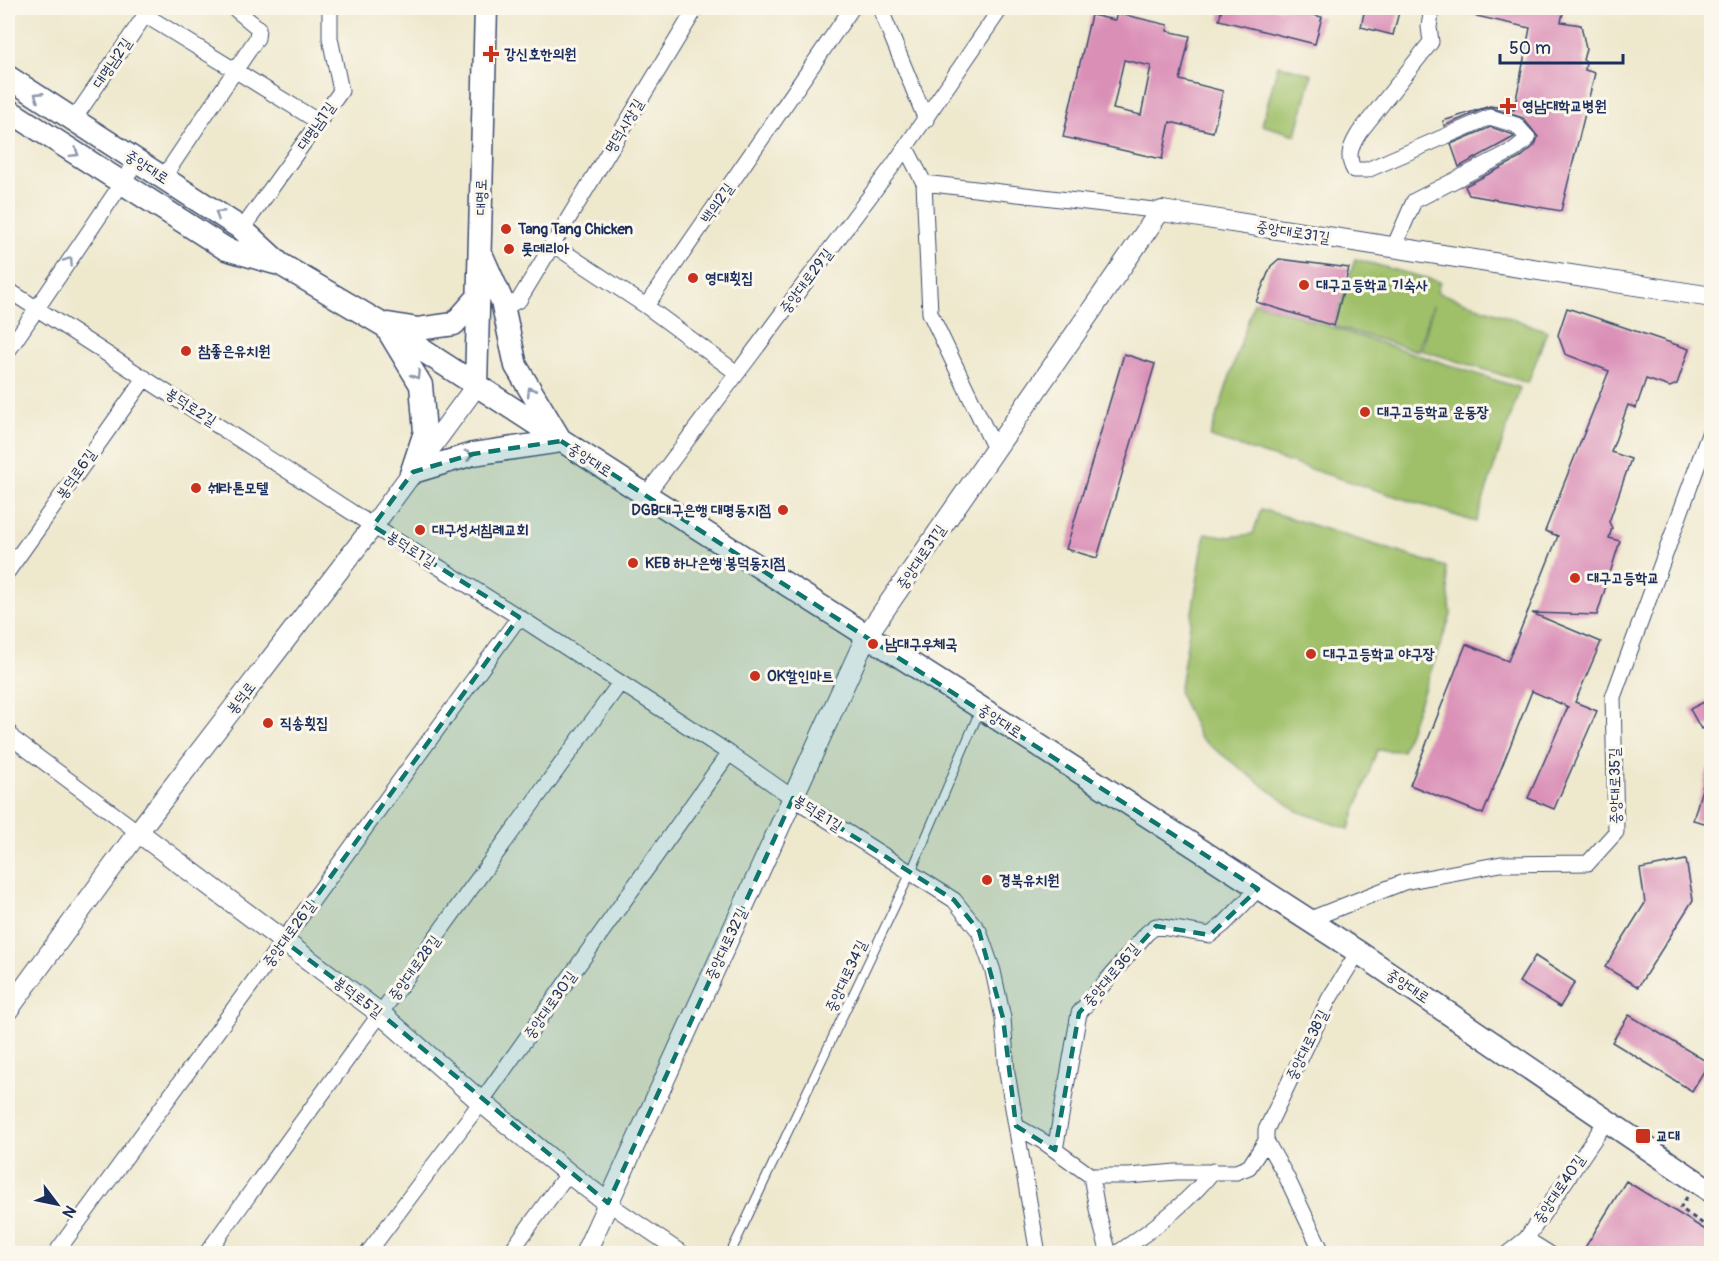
<svg xmlns="http://www.w3.org/2000/svg" width="1719" height="1261" font-family="Pangolin,'Poor Story',sans-serif">
  <rect width="100%" height="100%" fill="#fbf7ec"/>
  <filter id="ink" filterUnits="userSpaceOnUse"><feTurbulence type="fractalNoise" baseFrequency=".0167" numOctaves="2"/><feDisplacementMap in="SourceGraphic" scale="12" xChannelSelector="R" yChannelSelector="G"/><feConvolveMatrix kernelMatrix="1 2 1 2 8 2 1 2 1" color-interpolation-filters="sRGB"/></filter>
  <filter id="wash" filterUnits="userSpaceOnUse"><feTurbulence type="fractalNoise" baseFrequency=".008" numOctaves="4" result="noise"/><feDisplacementMap in="SourceGraphic" scale="24" xChannelSelector="R" yChannelSelector="G"/><feGaussianBlur stdDeviation="1.35" result="paint"/><feColorMatrix in="noise" values="0 0 0 0 0 0 0 0 0 0 0 0 0 0 0 0 0 1.4 0 .05"/><feComposite in="paint" operator="in"/></filter>
  <g filter="url(#wash)">
    <rect width="100%" height="100%" fill="#eee8cd"/>
    <path fill="#9fc069" stroke="#5d7864" stroke-width="1.5" d="M1278,65L1312,74L1296,135L1262,125Z
      M1355,259L1440,282L1437,292L1547,331L1528,383L1421,350L1433,305L1418,351L1334,326Z
      M1254,302L1520,388L1476,522L1210,437Z
      M1261,509L1446,567L1451,615L1402,751L1377,750L1349,829L1297,811L1200,738L1179,693L1205,533L1230,537L1253,534Z"/>
    <g id="blocks">
      <path fill="#da8fb7" fill-rule="evenodd" d="M1222,8H1305L1304,13L1322,17L1315,44L1219,20Z
        M1365,8H1400L1393,35L1361,27Z
        M1464,8H1564L1561,22L1581,25L1586,49L1583,60L1586,62L1585,70L1595,73L1561,211L1469,195L1465,186L1520,158L1535,145L1538,137L1523,118L1492,108H1486L1444,126L1443,121L1490,106L1514,110L1530,28L1463,13Z
        M1117,13L1168,25L1167,31L1190,36L1180,80L1223,91L1213,132L1170,122L1162,159L1063,137L1091,15L1115,20ZM1124,60L1151,66L1141,115L1113,109Z
        M1491,127L1511,134L1514,137L1459,167L1451,144Z
        M1279,259L1349,268L1334,326L1256,302L1271,266Z
        M1567,308L1689,349L1677,384L1670,387L1646,379L1636,408L1628,405L1611,452L1631,459L1609,522L1612,528L1609,538L1620,541L1597,615L1532,613L1601,642L1575,702L1597,711L1554,809L1528,798L1568,707L1532,691L1483,814L1410,785L1466,644L1508,661L1558,536L1545,531L1609,371L1565,354L1558,335Z
        M1124,354L1155,364L1097,558L1066,549Z
        M1712,698V724L1701,729L1690,709Z
        M1708,768L1712,769V825L1693,820Z
        M1686,860L1693,900L1638,987L1605,967L1645,903L1640,869Z
        M1535,956L1575,982L1560,1007L1519,982Z
        M1629,1015L1709,1063L1692,1091L1612,1042Z
        M1626,1181L1712,1234V1254H1581Z"/>
    </g>
  </g>
  <g filter="url(#ink)">
    <use href="#blocks" fill-opacity="0" stroke="#3b4b6f" stroke-width="1.5"/>
    <g fill="none" stroke-linecap="round" stroke-linejoin="round">
      <defs>
        <path id="service" d="M730,1254L911,872L980,710"/>
        <path id="minor" d="M880,8L926,120
          M145,15L319,122
          M74,119L150,8
          M906,148L924,183L930,313L995,449
          M163,178L257,38L258,28L234,8
          M924,183L1162,211
          M242,229L341,91L330,38V8
          M552,244L646,306L737,373
          M1394,247L1414,201L1514,150L1528,138L1516,125L1490,117L1367,170H1354C1346,156 1351,146 1359,133L1431,42L1429,27L1432,8
          M8,290L373,526L519,617L729,753L793,798L954,900L979,931L993,971L1003,1018L1007,1073L1038,1254
          M646,306L852,8
          M503,308L519,300L696,8
          M8,351L137,161
          M646,495L894,164L1001,8
          M8,571L145,378
          M8,731L12,738L138,832
          M1308,920L1404,882L1501,864L1588,863L1616,832L1613,697L1712,426
          M1016,1126L1044,1142L1091,1176L1097,1209L1109,1254
          M1266,1141L1286,1176L1323,1254
          M1055,1150L1079,1013L1147,933L1156,926L1210,935L1224,924L1258,889
          M1091,1176H1129L1176,1172H1236L1249,1167L1266,1141V1130L1329,999L1358,952
          M608,1203L683,1254
          M1526,1239L1550,1254
          M62,1254L58,1250L519,617
          M206,1254L620,683
          M367,1254L481,1102L729,753
          M509,1254L568,1173
          M1116,1254C1151,1231 1187,1204 1213,1171
          M1507,1254L1526,1239L1607,1120"/>
        <path id="tertiary" d="M138,832L381,1014L481,1102L568,1173L608,1203
          M8,1010L138,832L373,526L476,386
          M585,1254L867,635L1158,214L1162,211L1712,297"/>
        <path id="secondary" d="M8,77L242,229L280,264L385,326L646,495L981,708L1358,952L1712,1192
          M8,110L226,249L275,263
          M388,324L418,329L454,324L479,296
          M389,332L421,385L425,432L411,474
          M476,386L486,8
          M413,472L473,454L561,441L516,366L502,301L483,258"/>
      </defs>
      <use href="#service" stroke="#3b4b6f" stroke-width="10"/>
      <use href="#minor" stroke="#3b4b6f" stroke-width="17"/>
      <use href="#tertiary" stroke="#3b4b6f" stroke-width="22"/>
      <use href="#secondary" stroke="#3b4b6f" stroke-width="25"/>
      <path stroke="#3b4b6f" stroke-width="3" stroke-dasharray="4.5 4.5" stroke-linecap="butt" d="M1687,1197L1680,1208L1712,1230"/>
      <use href="#service" stroke="#fff" stroke-width="8"/>
      <use href="#minor" stroke="#fff" stroke-width="15"/>
      <use href="#tertiary" stroke="#fff" stroke-width="20"/>
      <use href="#secondary" stroke="#fff" stroke-width="22"/>
    </g>
    <defs><path id="oneway-chevron" d="M-2-3.5L2.5 0L-2 3.5" fill="none" stroke-width="1.6" stroke-linecap="round" stroke-linejoin="round" transform="scale(1.5)"/></defs>
    <g stroke="#8d97ae">
      <use href="#oneway-chevron" transform="translate(38 96) rotate(-147)"/>
      <use href="#oneway-chevron" transform="translate(75 153) rotate(32)"/>
      <use href="#oneway-chevron" transform="translate(219 214) rotate(-147)"/>
      <use href="#oneway-chevron" transform="translate(69 261) rotate(-56)"/>
      <use href="#oneway-chevron" transform="translate(416 375) rotate(58)"/>
      <use href="#oneway-chevron" transform="translate(531 391) rotate(-121)"/>
      <use href="#oneway-chevron" transform="translate(469 455) rotate(-15)"/>
    </g>
  </g>
  <path fill="#0f766e" fill-opacity="0.2" stroke="#0f766e" stroke-width="4.5" stroke-dasharray="12 8" stroke-linejoin="round" d="M561,441L1258,889L1210,935L1156,926L1079,1013L1055,1150L1016,1126L1003,1018L979,931L954,900L793,798L608,1203L381,1014L284,941L519,617L373,526L413,472L473,454Z"/>
  <g fill="#c8321e" stroke="#fbf7ec" stroke-width="2">
    <path d="M488 45h6v6h6v6h-6v6h-6v-6h-6v-6h6z"/>
    <path d="M1505 97h6v6h6v6h-6v6h-6v-6h-6v-6h6z"/>
    <circle cx="506" cy="229" r="6"/>
    <circle cx="509" cy="249" r="6"/>
    <circle cx="693" cy="278" r="6"/>
    <circle cx="1304" cy="285" r="6"/>
    <circle cx="186" cy="351" r="6"/>
    <circle cx="1365" cy="412" r="6"/>
    <circle cx="196" cy="488" r="6"/>
    <circle cx="783" cy="510" r="6"/>
    <circle cx="420" cy="530" r="6"/>
    <circle cx="633" cy="563" r="6"/>
    <circle cx="1575" cy="578" r="6"/>
    <circle cx="873" cy="644" r="6"/>
    <circle cx="1311" cy="654" r="6"/>
    <circle cx="755" cy="676" r="6"/>
    <circle cx="268" cy="723" r="6"/>
    <circle cx="987" cy="880" r="6"/>
    <rect x="1635" y="1128" width="16" height="16" rx="3"/>
  </g>
  <g text-anchor="middle" stroke-width="6" stroke-linejoin="round" paint-order="stroke">
    <g font-size="15" font-weight="bold" fill="#1b2f5e" stroke="#fbf7ec" text-anchor="start">
      <text x="504" y="59">강신호한의원</text>
      <text x="1522" y="111">영남대학교병원</text>
      <text x="518" y="234">Tang Tang Chicken</text>
      <text x="521" y="254">롯데리아</text>
      <text x="705" y="283">영대횟집</text>
      <text x="1316" y="290">대구고등학교 기숙사</text>
      <text x="198" y="356">참좋은유치원</text>
      <text x="1377" y="417">대구고등학교 운동장</text>
      <text x="208" y="493">쉐라톤모텔</text>
      <text x="771" y="515" text-anchor="end">DGB대구은행 대명동지점</text>
      <text x="432" y="535">대구성서침례교회</text>
      <text x="645" y="568">KEB 하나은행 봉덕동지점</text>
      <text x="1587" y="583">대구고등학교</text>
      <text x="885" y="649">남대구우체국</text>
      <text x="1323" y="659">대구고등학교 야구장</text>
      <text x="767" y="681">OK할인마트</text>
      <text x="280" y="728">직송횟집</text>
      <text x="999" y="885">경북유치원</text>
      <text x="1656" y="1141">교대</text>
    </g>
    <g font-size="15" fill="#1b2f5e" stroke="#fbf7ec">
      <text transform="translate(112 63) rotate(-56)" y="5">대명남2길</text>
      <text transform="translate(316 126) rotate(-55)" y="5">대명남1길</text>
      <text transform="translate(624 126) rotate(-59)" y="5">명덕시장길</text>
      <text transform="translate(147 167) rotate(33)" y="5">중앙대로</text>
      <text transform="translate(481 197) rotate(-89)" y="5">대명로</text>
      <text transform="translate(717 203) rotate(-55)" y="5">백의2길</text>
      <text transform="translate(1293 232) rotate(9)" y="5">중앙대로31길</text>
      <text transform="translate(806 281) rotate(-53)" y="5">중앙대로29길</text>
      <text transform="translate(191 407) rotate(33)" y="5">봉덕로2길</text>
      <text transform="translate(590 460) rotate(33)" y="5">중앙대로</text>
      <text transform="translate(76 474) rotate(-55)" y="5">봉덕로6길</text>
      <text transform="translate(411 549) rotate(32)" y="5">봉덕로1길</text>
      <text transform="translate(921 557) rotate(-56)" y="5">중앙대로31길</text>
      <text transform="translate(241 698) rotate(-52)" y="5">봉덕로</text>
      <text transform="translate(1000 721) rotate(33)" y="5">중앙대로</text>
      <text transform="translate(1615 786) rotate(-91)" y="5">중앙대로35길</text>
      <text transform="translate(818 813) rotate(33)" y="5">봉덕로1길</text>
      <text transform="translate(289 934) rotate(-54)" y="5">중앙대로26길</text>
      <text transform="translate(726 944) rotate(-65)" y="5">중앙대로32길</text>
      <text transform="translate(414 968) rotate(-54)" y="5">중앙대로28길</text>
      <text transform="translate(1111 975) rotate(-50)" y="5">중앙대로36길</text>
      <text transform="translate(846 976) rotate(-65)" y="5">중앙대로34길</text>
      <text transform="translate(1408 986) rotate(34)" y="5">중앙대로</text>
      <text transform="translate(358 997) rotate(37)" y="5">봉덕로5길</text>
      <text transform="translate(550 1005) rotate(-55)" y="5">중앙대로30길</text>
      <text transform="translate(1307 1045) rotate(-64)" y="5">중앙대로38길</text>
      <text transform="translate(1559 1189) rotate(-56)" y="5">중앙대로40길</text>
    </g>
  </g>
  <rect width="1719" height="1261" fill="none" stroke="#fbf7ec" stroke-width="30"/>
  <g transform="translate(57 1204) rotate(122)" stroke="#fbf7ec" stroke-width="4.5" paint-order="stroke">
  <path d="M0-4.5L10 22L0 15L-10 22Z" fill="#1b2f5e"/>
  <text y="-9" font-size="16" font-weight="bold" text-anchor="middle" fill="#1b2f5e">N</text>
  </g>
  <path d="M1500 54v9h123v-9" fill="none" stroke="#1b2f5e" stroke-width="3"/>
  <text x="1509" y="54" font-size="18" fill="#1b2f5e" stroke="#fbf7ec" stroke-width="4.5" paint-order="stroke">50 m</text>
</svg>
